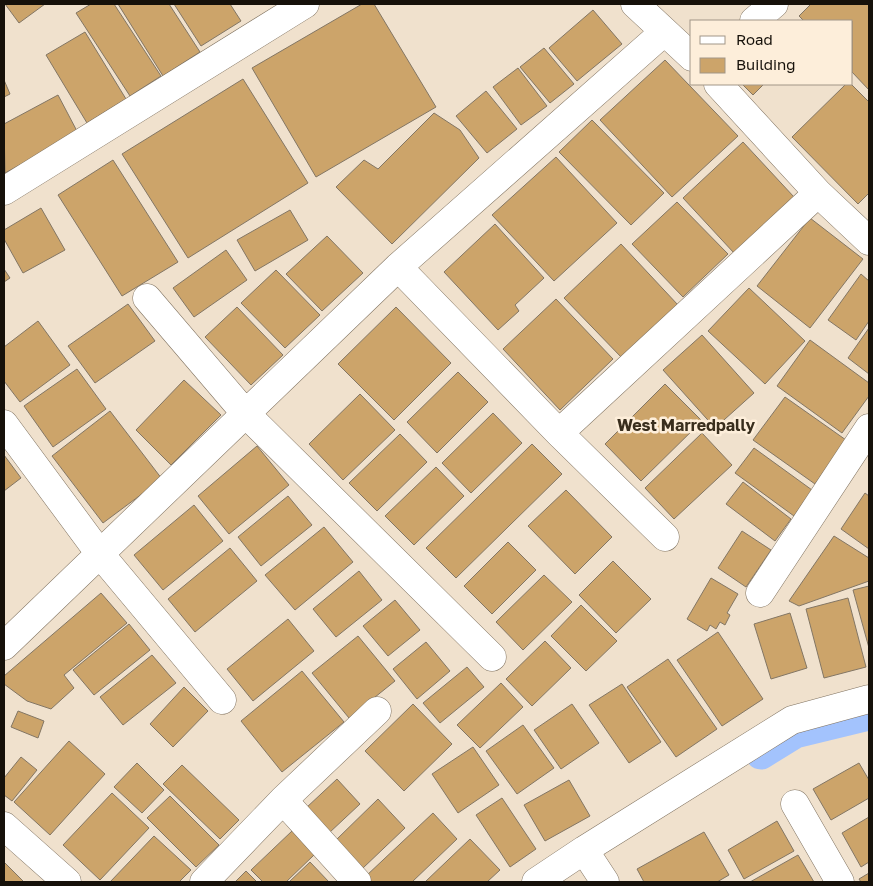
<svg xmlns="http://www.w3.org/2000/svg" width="873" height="886" font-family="'Golos Text',sans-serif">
  <rect width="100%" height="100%" fill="#f0e1cd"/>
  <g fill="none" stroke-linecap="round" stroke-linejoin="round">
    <path stroke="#a3c3fd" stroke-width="31" d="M761,754L795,733L869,715"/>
  </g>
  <path fill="#cca46a" stroke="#837664" d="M5,4H45L19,23Z
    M91,4H114L161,76L130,96L76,13Z
    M118,4H169L200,52L163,76Z
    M174,4H230L241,21L201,46Z
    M362,4H374L436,107L316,177L252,68Z
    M811,4H869V90L852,72V21H804L799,16Z
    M593,10L622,44L577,81L549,48Z
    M85,32L126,99L87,123L46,55Z
    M544,48L574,84L550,103L520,67Z
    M665,60L738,136L672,197L600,120Z
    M518,68L547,106L521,125L493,87Z
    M243,79L308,183L188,258L122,154Z
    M4,80L10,94L4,97Z
    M742,84H764L753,95Z
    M846,84H851L869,102V193L858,204L792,137Z
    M486,91L517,129L487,153L456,116Z
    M58,95L78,133L5,173L4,124Z
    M434,113L460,130L479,158L392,244L336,187L364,160L378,169Z
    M592,120L664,193L631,225L559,152Z
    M743,142L794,197L734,253L683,198Z
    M556,157L617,223L554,281L492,215Z
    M113,160L178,262L122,296L58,195Z
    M677,202L728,254L683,297L632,244Z
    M41,208L65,250L23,273L4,239V230Z
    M290,210L308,240L255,271L237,240Z
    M810,218L863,259L810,328L757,286Z
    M495,224L544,278L515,305L519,311L498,330L444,272Z
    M327,236L363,273L322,311L286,274Z
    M621,244L678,305L622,358L564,298Z
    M226,250L247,280L194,317L173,288Z
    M4,269L10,278L4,282Z
    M276,270L320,315L285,348L241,303Z
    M861,274L869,281V321L856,340L828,320Z
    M749,288L805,341L765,384L708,331Z
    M556,299L613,359L560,410L503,349Z
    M128,304L155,341L95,383L68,346Z
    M237,307L283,355L251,385L205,337Z
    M396,307L451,363L394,420L338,364Z
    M38,321L70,365L20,402L4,381V347Z
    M869,328V374L848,358Z
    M702,335L754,393L715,428L663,370Z
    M810,340L869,383V396L842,433L777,386Z
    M77,369L106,409L53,447L24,406Z
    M458,372L488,402L437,453L407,422Z
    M184,380L221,415L171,465L136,430Z
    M665,384L702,421L641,481L605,444Z
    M360,394L395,430L343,480L309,444Z
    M785,397L846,440L815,484L753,440Z
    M110,411L162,479L103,523L52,456Z
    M493,413L522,443L471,493L442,463Z
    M702,433L732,465L674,519L645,488Z
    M400,434L427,462L377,511L349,483Z
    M532,444L562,474L456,578L426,548Z
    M257,446L289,485L229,534L198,496Z
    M754,448L812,490L794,516L735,473Z
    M4,455L21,478L4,491Z
    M436,467L464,496L414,545L385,516Z
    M743,482L791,519L775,541L726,504Z
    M566,490L612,537L575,574L528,526Z
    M865,493L869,496V549L841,529Z
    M288,496L312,525L261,566L238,537Z
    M194,505L223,541L163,590L134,555Z
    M324,527L353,562L295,610L265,575Z
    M742,531L771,550L746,587L718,568Z
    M834,536L869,558V581L799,606L789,601Z
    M508,542L536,570L492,614L464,586Z
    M230,548L257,581L195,632L168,599Z
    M613,561L651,599L616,633L579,595Z
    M359,571L382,600L336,637L313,609Z
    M544,575L572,602L523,650L496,622Z
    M711,578L738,594L727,613L730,615L725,625L720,622L716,629L710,625L707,631L687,619Z
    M869,586V648L853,590Z
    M101,593L127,623L64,675L74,688L51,709L27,701L4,684V676Z
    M848,598L866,667L824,678L806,609Z
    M395,600L420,630L388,656L363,626Z
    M581,605L617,641L586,671L551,636Z
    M790,613L807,668L771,679L754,624Z
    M288,619L314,651L253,701L227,669Z
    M129,624L150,650L94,695L73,670Z
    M718,632L763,699L722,726L677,660Z
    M358,636L395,681L349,718L312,673Z
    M545,641L571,668L532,706L506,679Z
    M426,642L450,671L417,699L393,669Z
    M152,655L176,683L123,725L100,697Z
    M668,659L717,729L676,757L627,687Z
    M467,667L484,687L440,723L423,703Z
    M302,671L344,722L282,772L241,721Z
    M501,683L523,707L480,748L457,725Z
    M622,684L661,742L629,763L589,705Z
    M184,687L208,711L173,747L150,724Z
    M413,704L452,744L404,791L365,751Z
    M572,704L599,743L561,769L534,730Z
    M18,711L44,721L38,738L11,727Z
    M523,725L554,768L517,794L486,751Z
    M69,741L105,774L50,835L14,802Z
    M473,747L499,785L458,813L432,774Z
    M21,757L37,770L12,801L4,795V778Z
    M137,763L164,790L142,813L114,787Z
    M859,763L869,780V798L831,820L813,789Z
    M182,765L239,820L220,839L163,784Z
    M337,779L360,804L329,833L306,808Z
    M569,780L590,816L545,841L524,805Z
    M112,793L149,828L100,880L63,845Z
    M170,796L219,845L196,867L147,818Z
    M502,798L536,849L510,867L476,815Z
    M378,799L405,828L363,868L336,840Z
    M433,813L457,839L412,882H372L366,876Z
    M869,817V862L861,867L842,833Z
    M777,821L794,851L744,879L728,850Z
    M292,831L314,855L286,882H263L251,870Z
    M704,832L729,875L717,882H644L637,869Z
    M154,836L191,870L179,882H110Z
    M470,839L500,870L487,882H425Z
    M798,855L814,882H750Z
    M4,862L23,881L21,882H4Z
    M310,862L329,882H289Z
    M246,871L257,882H235Z
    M869,873V882H861L859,879Z"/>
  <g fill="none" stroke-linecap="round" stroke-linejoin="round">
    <defs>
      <path id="street" d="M635,4L692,57
        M754,21L774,4
        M664,32L398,267L559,433L818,193
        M718,84L818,193L869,241
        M4,191L305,4
        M147,298L246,414L492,657
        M4,424L100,554L222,700
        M559,433L665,537
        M760,593L869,428
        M4,646L398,267
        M283,800L357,882
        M795,804L840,882
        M4,826L67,882
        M584,850L605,882
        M204,882L283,800L377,711
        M536,882L584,850L792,720L869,699"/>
    </defs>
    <use href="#street" stroke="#807361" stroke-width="29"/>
    <use href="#street" stroke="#fff" stroke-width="28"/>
  </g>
  <g text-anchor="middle" stroke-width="5" stroke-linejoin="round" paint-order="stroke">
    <g font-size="16" font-weight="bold" fill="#392e1d" stroke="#fdeeda">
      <text x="686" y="431">West Marredpally</text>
    </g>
  </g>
  <rect width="873" height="886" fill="none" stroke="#16110a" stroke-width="10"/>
  <rect x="690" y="20" width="162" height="65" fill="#fdeeda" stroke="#a19687"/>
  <rect x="700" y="36" width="25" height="8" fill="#ffffff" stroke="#a19687"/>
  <text x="736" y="45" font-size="15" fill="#16110a">Road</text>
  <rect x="700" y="58" width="25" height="15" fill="#cca46a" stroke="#a19687"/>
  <text x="736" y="70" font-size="15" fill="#16110a">Building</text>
</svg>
